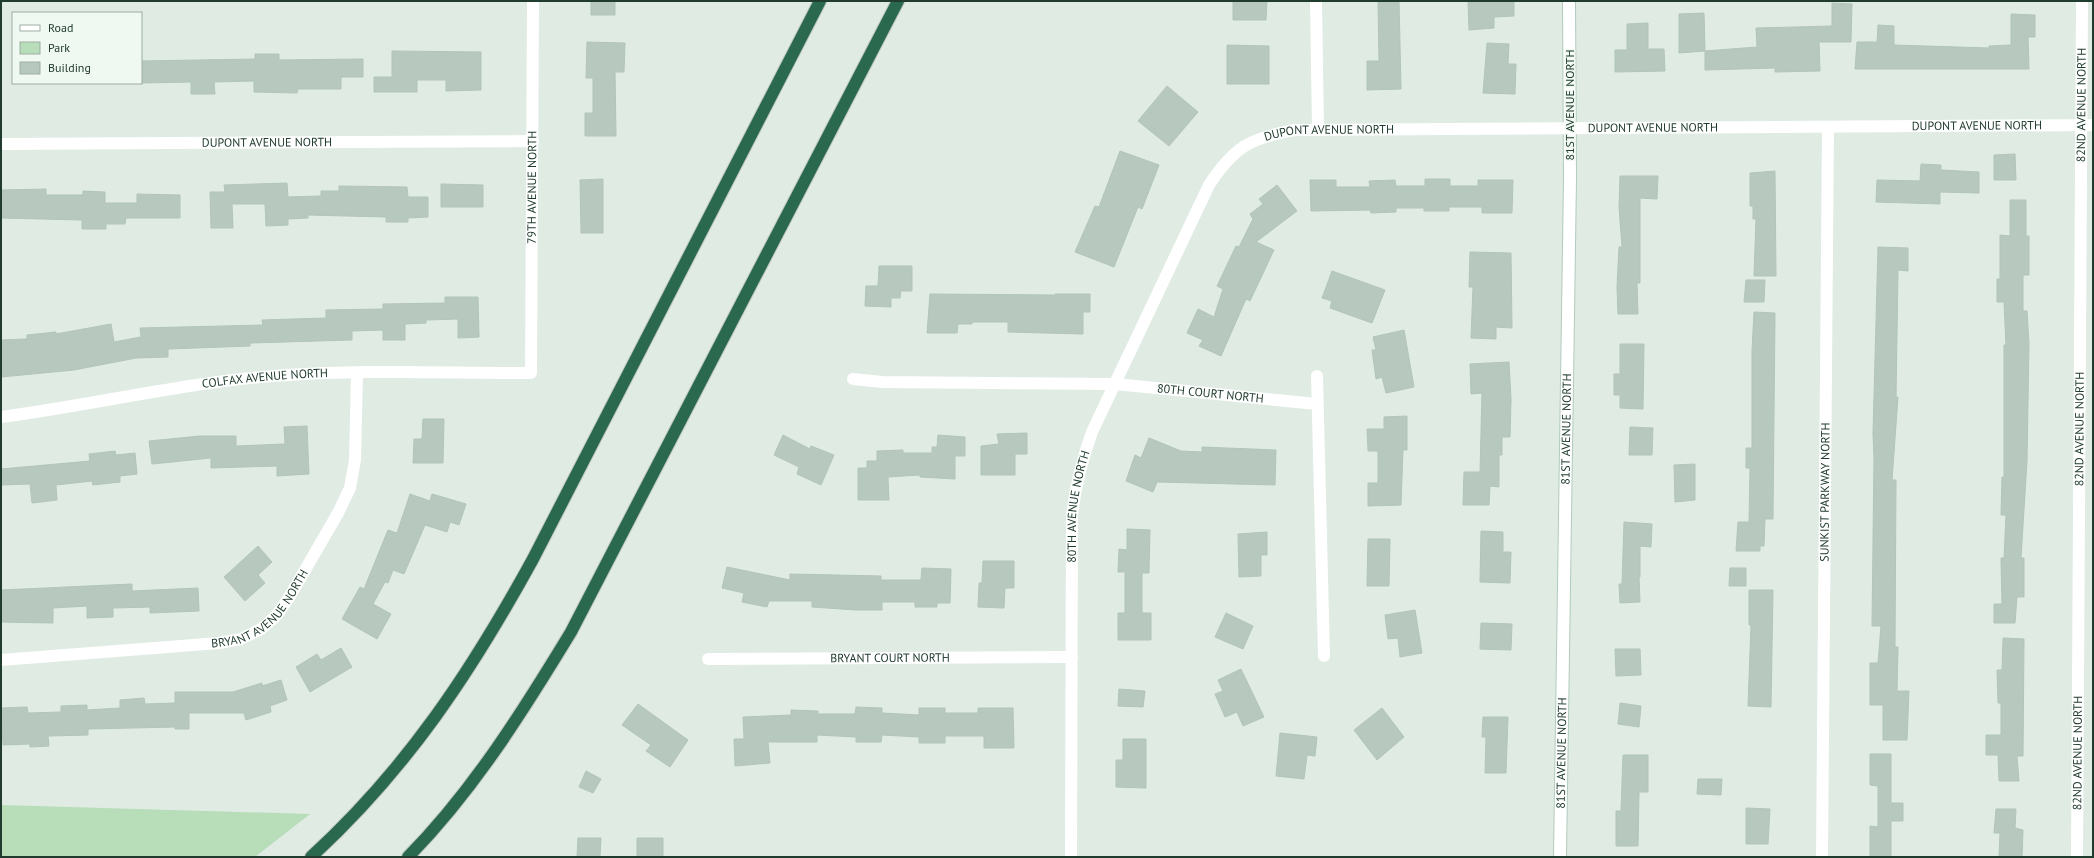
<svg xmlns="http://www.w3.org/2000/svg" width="2094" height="858" font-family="'PT Sans',sans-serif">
  <rect width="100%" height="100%" fill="#dfebe3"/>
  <path fill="#b7ddb9" d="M1,805L310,814L255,857H1Z"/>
  <path fill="#b7c9be" stroke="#b2c5b9" d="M591,1H615V15H591Z
    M1233,1H1267L1266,20H1233Z
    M1378,1H1399L1401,89L1367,90V61H1379Z
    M1468,1H1514V16L1494,17V28L1469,30Z
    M1832,3L1852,4L1851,42H1819L1820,71L1775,72V68L1705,70V51L1757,47L1756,28L1832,26Z
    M1704,13L1705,51L1679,53V14Z
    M2011,14L2035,15V37H2028L2029,69H1855L1857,42H1877L1878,25L1894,26V45L1989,48V46L2011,45Z
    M1648,23V49H1664L1665,71L1615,72V50H1627V24Z
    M587,42L625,43L624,72H615L616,136H585V113H593V78H586Z
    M1487,43L1509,44L1508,64H1516L1515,94L1483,93Z
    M1227,45L1269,46V84H1227Z
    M392,51L481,52V90L446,91V80H417V92H374V77H392Z
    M255,54H279V60L363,59V77H341V89H298L297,93L254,92V81L214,82L215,94H191V82L141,83V61L255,59Z
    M1167,86L1198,112L1169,146L1138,121Z
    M1120,151L1159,165L1142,209L1138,207L1114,267L1075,252L1095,206L1099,207Z
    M2015,154L2016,180H1994V155Z
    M1921,164L1941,165V170L1979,172V193L1940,192V204L1876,202L1877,180L1920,181Z
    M1775,171L1776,276H1754L1756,219H1753V206H1750V173Z
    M1620,176H1658L1657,199L1640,198V283H1637L1638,314H1618L1617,287L1619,247H1622L1619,207Z
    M603,179V233H581L580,180Z
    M1425,179H1450V186H1478V180H1513L1512,213H1482V207H1449V211H1424V208H1396V212L1371,213L1370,210L1311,211L1310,180H1336V187H1370L1369,181L1395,180L1396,186H1425Z
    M287,183L288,197L321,196V191H339V186L407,187L408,197H428V217L408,218V222H386V217L308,215V218L288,219V225L266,226L265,204H232L233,228H211L210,192H225L224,185Z
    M441,184L483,185V207H441Z
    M1277,185L1297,211L1256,242L1274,250L1250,301L1246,299L1221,356L1199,346L1203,340L1187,333L1198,309L1214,317L1223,289L1217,286L1236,246L1239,247L1253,219L1250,214L1263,204L1259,199Z
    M46,189V195H83V191L105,192V203H137V194L180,195V218H126L125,224H106V229H82V220L1,218V190Z
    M2010,200H2026V236H2029V275H2023V311H2027L2029,344L2027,461L2021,558H2024V597H2017L2015,623H1994V604H2002L2001,558H2004L2006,515H2001L2002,477H2004V345H2006L2004,302H1997V279H2000V235L2010,236Z
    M1878,247L1908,248V271L1898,270L1896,397H1898L1892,480H1896L1895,647H1898L1897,691H1909L1907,740H1883V705H1870V663H1878L1881,626H1872L1874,458L1873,433Z
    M1470,252L1511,253L1512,328L1496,327V339L1471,338L1473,287H1469Z
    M879,266H912V291H901L900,298H891V307L865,306L866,286H878Z
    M1332,271L1385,290L1372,323L1330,308L1332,301L1322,298Z
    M1746,280H1765L1764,302H1744Z
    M930,294L1055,295V294H1090V312H1083V334L1008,332V322H972V324H958L957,333H927Z
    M445,297H478L479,337L458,338V319L426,320V323L405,324V340H383V330L352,331V340L250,343V346L168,349V357L136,358L74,370L1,377V340L27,339V335L56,332V334L111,324L114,342L141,337L140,328L263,325L262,320L326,318V310L383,309V304L445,303Z
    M1754,312L1775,313L1773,519H1765L1764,546H1760V551H1736L1738,522H1749L1750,468H1746V448H1752V351Z
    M1404,330L1414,387L1386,393L1382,377L1376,379L1372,350H1376L1373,337Z
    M1620,344H1644L1643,409L1620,408V395H1614V374H1620Z
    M1509,362L1511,399L1510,437H1502V455H1499V487L1490,486L1489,505H1463L1464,472H1480L1482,393L1471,394L1470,364Z
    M1407,416V450H1403L1401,505L1368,506V483H1378V451H1368L1367,429H1384V417Z
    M423,419H444L443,463H413L414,439H422Z
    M307,426L309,474L277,476V466L211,468V458L152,464L149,441L200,436H236V446L285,444L284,427Z
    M1630,427L1653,428L1652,455H1629Z
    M1027,433V454H1015V475H981V446L999,444L997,434Z
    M783,435L810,449L811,446L834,455L821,485L797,474L799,467L774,455Z
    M938,435L965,437V456H955V479L920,477V475L888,477L889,500H858V468H867V461H877V451L903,450V453H932V447H937Z
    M1149,438L1181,451L1202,452V447L1276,450L1275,485L1157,482L1153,492L1126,481L1135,455L1141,458Z
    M115,451L116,455L135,453L137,474L120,476V482L93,485L92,481L56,485L57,500L32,503L30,484L1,485V469L90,461L89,454Z
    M1695,464V500L1675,502L1674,465Z
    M410,494L430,501L432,494L466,504L459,525L450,522L447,532L425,525L404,574L393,570L388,583L385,582L373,604L391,614L377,639L342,619L360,587L364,589L388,530L397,533Z
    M1624,522L1652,524L1651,547L1640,546V577H1639L1640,602L1620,603L1619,584H1622Z
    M1127,529L1150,530L1149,573H1142V613H1151V640H1118V613H1125V572H1118L1119,549L1127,550Z
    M1481,531L1503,532V552H1511L1510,583L1480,582Z
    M1267,532V555H1261V576L1239,577L1238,534Z
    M1368,539H1390L1389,586H1367Z
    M258,546L272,562L258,575L265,583L245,601L224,577Z
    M983,561H1014V588H1005L1004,608L978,607L979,583H982Z
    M727,567L790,580V574L881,576V580H921L922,568L951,569L950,603H937V607H915V602H882V610H856L812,607V601H769L767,607L742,602L744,593L722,588Z
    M1730,568H1746V586H1729Z
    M132,584V591L198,588L199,611L150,613V607L113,608V617L87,618V606L53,608V623L1,622V590Z
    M1749,590H1773L1771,707L1748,706L1751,625H1749Z
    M1415,610L1422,653L1400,657L1398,638L1388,639L1385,615Z
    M1226,613L1253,626L1243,649L1215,637Z
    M1481,623L1512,624L1511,650L1480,649Z
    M2003,638L2024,639L2023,756H2017L2019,781H1999L1998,755H1986V735H2001V703H1998L1997,670H2002Z
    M341,648L352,667L310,692L296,667L317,654L321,660Z
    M1615,649H1640L1641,675L1616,676Z
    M1241,669L1264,717L1243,726L1237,712L1225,717L1215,694L1223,691L1218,680Z
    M281,680L287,700L270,706L271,712L246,720L244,713H189V729H175V727L88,729V735L48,736L49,746L30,747V744L3,745L1,708L27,707L28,713L61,712V706L87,705V710L120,708V700L144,698L145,704L175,703V692H233L262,683V686Z
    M1119,689L1145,691L1143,707L1118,706Z
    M1620,703L1641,706L1639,727L1618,724Z
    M638,704L688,740L670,767L646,751L651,745L622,725Z
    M856,707L882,708V713L919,715V708H945V713H978V708H1013L1014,748H984V736H945V743H919V737L882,735L881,742H856V737L817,735V742H768L770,763L735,766L734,739H744L743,717L791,715V710L818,711V714H855Z
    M1382,708L1404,737L1377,760L1354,730Z
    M1483,717H1508L1506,773H1485L1486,737H1482Z
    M1280,733L1317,737L1315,756L1307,755L1304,779L1276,776Z
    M1123,739H1146V788L1116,787V760H1123Z
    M1870,754H1891V803H1903V821H1891V857H1870V826L1878,827V786L1870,785Z
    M1623,755H1648V792H1639L1638,846H1616V811H1621Z
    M586,771L601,779L593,793L579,787Z
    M1698,779H1722L1721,795L1697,794Z
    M1746,808L1770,809L1768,844H1746Z
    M1996,809H2016L2015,828L2023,830L2022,857H1999L2000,833H1994Z
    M578,838H601L600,857H577Z
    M637,838H663V857H637Z"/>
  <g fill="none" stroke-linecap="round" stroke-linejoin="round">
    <defs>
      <g id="secondary">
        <path id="s9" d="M1560,857L1570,178L1569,1"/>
      </g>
      <path id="highway" d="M311,857C407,769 471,672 533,559L820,1
        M408,857C473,791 523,711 571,632L898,1"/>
    </defs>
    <use href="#secondary" stroke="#b2cbbd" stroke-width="14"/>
    <use href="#highway" stroke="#c1c8c4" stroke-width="14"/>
    <g stroke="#fff" stroke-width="12">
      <path d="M1316,1L1318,130"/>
      <path id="s1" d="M1,144L533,141"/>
      <path d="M1317,376L1324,656"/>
      <path id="s2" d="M853,379L882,382L1115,384L1317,404"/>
      <path id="s3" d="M1,417C92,405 182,383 274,376C359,369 446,373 531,373L533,1"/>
      <path id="s4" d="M708,659L1072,657"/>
      <path id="s5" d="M1,660L219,643L241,639L261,629L277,615L290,596L338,513L350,488L355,460L357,373"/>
      <path id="s6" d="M1071,857L1072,516C1075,487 1082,460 1092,432L1209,185C1234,147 1250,138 1295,130L2093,125"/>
      <path id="s7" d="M1822,857L1828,127"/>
      <path id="s8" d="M2077,857L2082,1"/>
    </g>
    <use href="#secondary" stroke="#fff" stroke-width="12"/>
    <use href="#highway" stroke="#2b694f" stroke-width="12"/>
  </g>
  <g text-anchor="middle" stroke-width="3" stroke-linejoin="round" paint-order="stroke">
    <g font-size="12" fill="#203c2e" stroke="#f0f8f2">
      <text transform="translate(1570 105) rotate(-90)" y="4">81ST AVENUE NORTH</text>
      <text dy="4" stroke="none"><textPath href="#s8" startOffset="752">82ND AVENUE NORTH</textPath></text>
      <text dy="4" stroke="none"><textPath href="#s6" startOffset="1489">DUPONT AVENUE NORTH</textPath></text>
      <text dy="4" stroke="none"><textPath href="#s6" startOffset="1165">DUPONT AVENUE NORTH</textPath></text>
      <text dy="4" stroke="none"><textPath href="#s6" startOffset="841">DUPONT AVENUE NORTH</textPath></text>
      <text dy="4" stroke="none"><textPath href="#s1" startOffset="266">DUPONT AVENUE NORTH</textPath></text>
      <text dy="4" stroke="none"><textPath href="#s3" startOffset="719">79TH AVENUE NORTH</textPath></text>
      <text dy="4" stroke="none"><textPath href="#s3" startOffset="267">COLFAX AVENUE NORTH</textPath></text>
      <text dy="4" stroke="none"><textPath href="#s2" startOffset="358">80TH COURT NORTH</textPath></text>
      <text dy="4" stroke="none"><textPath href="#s9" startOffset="428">81ST AVENUE NORTH</textPath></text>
      <text dy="4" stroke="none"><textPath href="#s8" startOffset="428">82ND AVENUE NORTH</textPath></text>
      <text dy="4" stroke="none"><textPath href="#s7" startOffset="365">SUNKIST PARKWAY NORTH</textPath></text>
      <text dy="4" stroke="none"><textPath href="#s6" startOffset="351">80TH AVENUE NORTH</textPath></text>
      <text dy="4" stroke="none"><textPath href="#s5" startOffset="274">BRYANT AVENUE NORTH</textPath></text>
      <text dy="4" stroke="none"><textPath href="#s4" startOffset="182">BRYANT COURT NORTH</textPath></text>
      <text dy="4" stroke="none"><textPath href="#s9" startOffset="104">81ST AVENUE NORTH</textPath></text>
      <text dy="4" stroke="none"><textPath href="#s8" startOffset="104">82ND AVENUE NORTH</textPath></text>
    </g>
  </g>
  <rect width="2094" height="858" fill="none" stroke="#203c2e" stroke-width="4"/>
  <rect x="12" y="12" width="130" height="72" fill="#f0f8f2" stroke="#9dada4"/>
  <rect x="20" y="25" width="20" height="6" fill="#ffffff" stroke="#9dada4"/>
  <text x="48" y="32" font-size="12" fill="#203c2e">Road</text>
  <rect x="20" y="42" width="20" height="12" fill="#b7ddb9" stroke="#9dada4"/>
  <text x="48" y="52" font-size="12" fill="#203c2e">Park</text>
  <rect x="20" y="62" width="20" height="12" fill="#b7c9be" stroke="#9dada4"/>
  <text x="48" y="72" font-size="12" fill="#203c2e">Building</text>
</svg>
